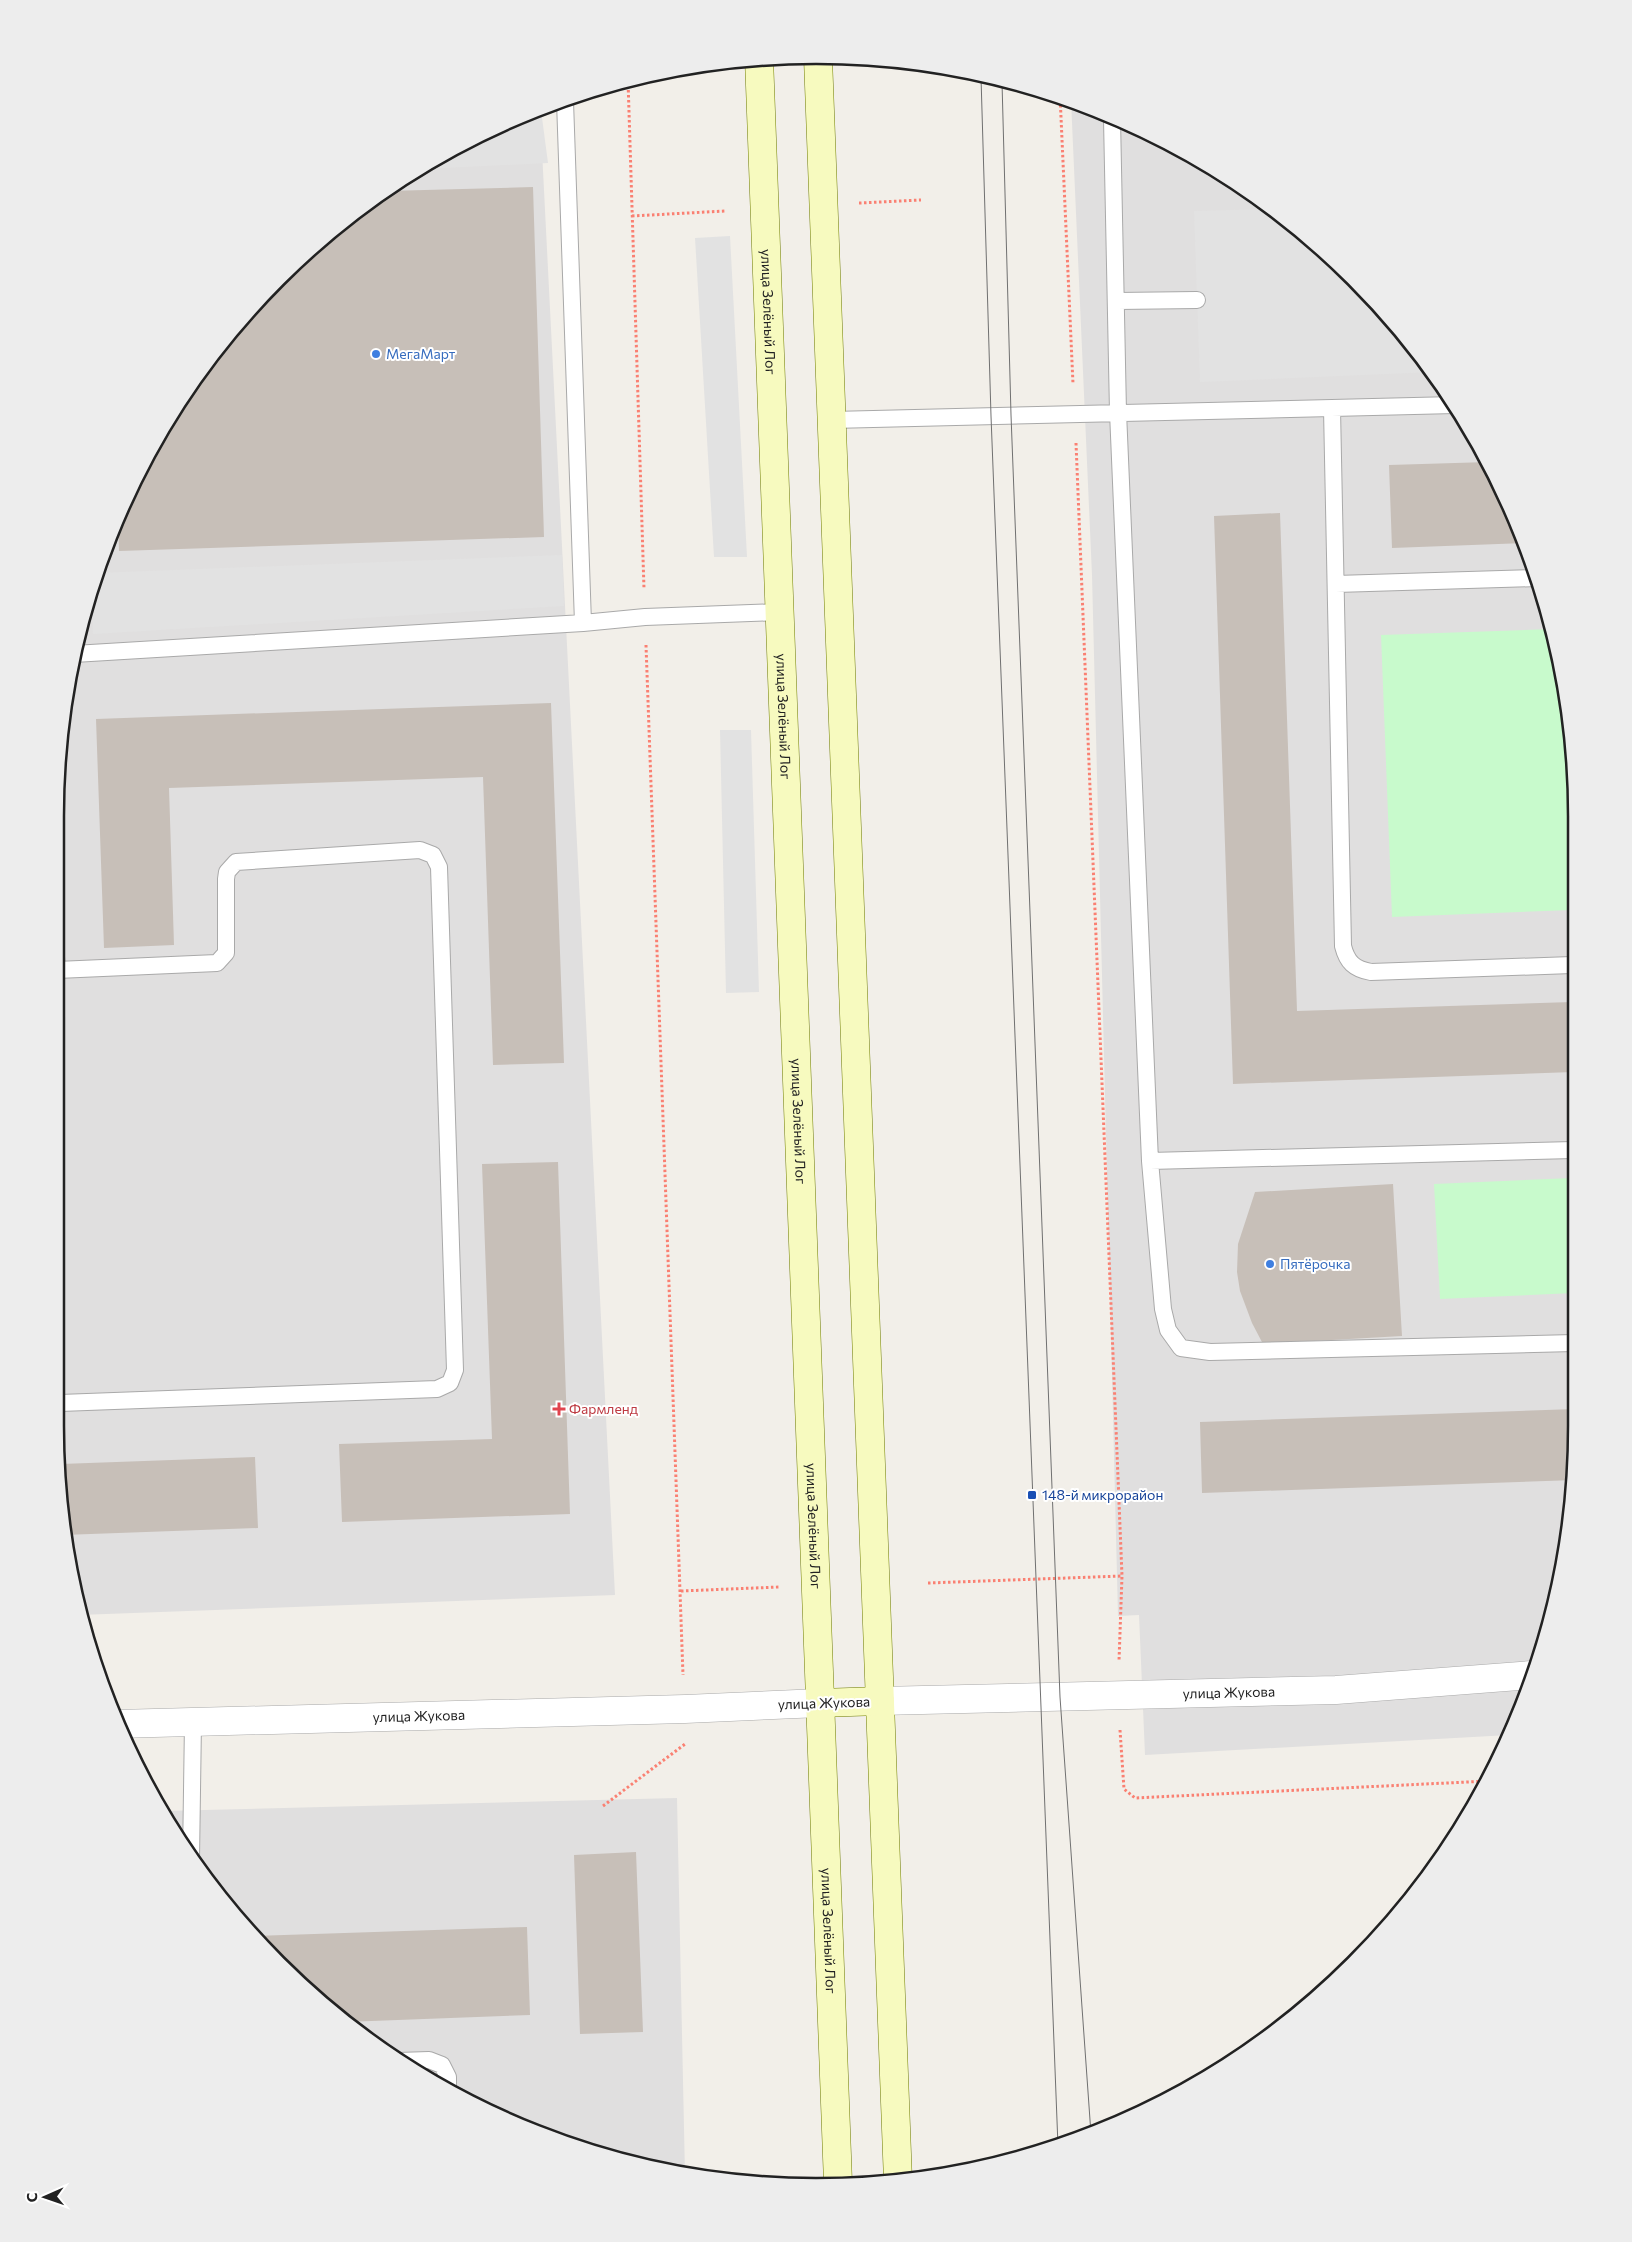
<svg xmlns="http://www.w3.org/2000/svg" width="1632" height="2242" font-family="Commissioner,sans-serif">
  <rect width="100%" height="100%" fill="#f2efe9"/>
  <path fill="#e0dfdf" d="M1071,100L1196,157L1318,244L1420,353L1475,435L1519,525L1551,619L1570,716L1575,1476L1551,1623L1509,1735L1145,1755L1139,1615L1118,1616L1092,575Z
    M540,111L615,1595L79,1615L62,1526L55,816L62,716L81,619L113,525L183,393L244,314L353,212L479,134Z
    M677,1798L685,2175L668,2172L572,2147L480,2109L393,2059L314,1998L244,1928L183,1849L163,1811Z"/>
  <path fill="#c8facc" d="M1553,629L1570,716L1572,910L1392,917L1381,635Z
    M1573,1178L1574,1293L1440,1299L1434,1184Z"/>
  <path fill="#e2e2e2" d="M541,110L548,163L423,169L479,134Z
    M1270,209L1318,244L1420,353L1433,372L1200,382L1194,211Z
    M730,236L747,557H714L695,238Z
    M562,555L564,606L93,634L91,588L97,573Z
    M720,730H751L759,992L726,993Z"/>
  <path fill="#c7bfb8" d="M533,187L544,537L119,551L118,515L183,393L244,314L353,212L387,191Z
    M1488,462L1519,525L1525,543L1392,548L1389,465Z
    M1280,513L1297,1011L1572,1002L1573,1072L1233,1084L1214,516Z
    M551,703L564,1063L493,1065L483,777L169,788L174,945L104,948L96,719Z
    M558,1162L570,1514L342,1522L339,1444L492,1439L482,1164Z
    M1393,1184L1402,1336L1263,1344L1252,1323L1240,1291L1237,1272L1238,1244L1255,1192Z
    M1575,1409V1480L1202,1493L1200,1422Z
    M255,1457L258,1528L63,1535L61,1464Z
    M636,1852L643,2032L580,2034L574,1855Z
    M527,1927L530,2015L345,2022L314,1998L252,1936Z"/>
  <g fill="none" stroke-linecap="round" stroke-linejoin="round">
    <defs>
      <path id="service" d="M565,101L583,623
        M1112,119L1118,412L1150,1161L1163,1309L1168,1330L1181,1348L1210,1352L1574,1343
        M1117,301L1197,300
        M1332,409L1343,946C1347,962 1354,969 1371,972L1572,965
        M832,420L1455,405
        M1336,584L1537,578
        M74,654L583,623L645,617L779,612
        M56,957L57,970L217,963L226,953V879L227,872L236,862L420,850L433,855L439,867L455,1370L450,1383L437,1389L60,1403
        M1150,1161L1573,1150
        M191,1859L193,1722
        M398,2061L429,2060L442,2065L448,2077V2091"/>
      <g id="minor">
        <path id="s1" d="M880,1701L1336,1690L1532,1675"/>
      </g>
      <g id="tertiary">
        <path id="s2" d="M117,1724L685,1709L820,1703"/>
      </g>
      <g id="secondary">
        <path id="s3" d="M759,58L838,2183"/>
        <path d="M818,58L898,2181"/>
        <path d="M820,1703L880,1701"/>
      </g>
    </defs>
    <use href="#service" stroke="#a9a9a9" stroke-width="18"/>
    <use href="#minor" stroke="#a9a9a9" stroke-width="29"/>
    <use href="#tertiary" stroke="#a9a9a9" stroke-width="29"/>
    <use href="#secondary" stroke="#707d05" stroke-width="29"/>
    <path stroke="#fa8072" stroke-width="3" stroke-dasharray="2.5 2.5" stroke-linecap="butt" d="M628,80L644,589
      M1060,95L1073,384
      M859,203L921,200
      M632,216L725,211
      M1076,443L1122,1576L1119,1661
      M646,645L683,1675
      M928,1583L1122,1576
      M681,1591L779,1587
      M1120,1730L1124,1789L1135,1798L1488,1781
      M603,1806L685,1744"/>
    <use href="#service" stroke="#fff" stroke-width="16"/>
    <use href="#minor" stroke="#fff" stroke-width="28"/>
    <use href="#tertiary" stroke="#fff" stroke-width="28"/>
    <use href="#secondary" stroke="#f7fabf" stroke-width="28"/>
    <path stroke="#707070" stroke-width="1" d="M981,77L991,416L1058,2146
      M1002,82L1011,415L1060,1697L1091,2134"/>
  </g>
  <g fill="#3f7fe0" stroke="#fff" stroke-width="2">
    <circle cx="376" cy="354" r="5"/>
    <circle cx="1270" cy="1264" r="5"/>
  </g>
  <path fill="#e0444e" stroke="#fff" stroke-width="2" d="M556.5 1401.5h5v5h5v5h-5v5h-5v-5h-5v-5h5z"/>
  <rect fill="#1a4fb4" stroke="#fff" stroke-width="2" x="1027" y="1490" width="10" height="10" rx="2.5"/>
  <g text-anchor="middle" stroke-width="4" stroke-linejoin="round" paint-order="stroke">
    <g font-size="14" fill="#222" stroke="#fff">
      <text dy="5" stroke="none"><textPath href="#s3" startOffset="254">улица Зелёный Лог</textPath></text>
      <text dy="5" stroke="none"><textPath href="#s3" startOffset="659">улица Зелёный Лог</textPath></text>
      <text dy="5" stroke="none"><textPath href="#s3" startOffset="1064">улица Зелёный Лог</textPath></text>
      <text dy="5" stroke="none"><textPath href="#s3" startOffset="1469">улица Зелёный Лог</textPath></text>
      <text dy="5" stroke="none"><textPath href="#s1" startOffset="349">улица Жукова</textPath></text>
      <text transform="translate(824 1703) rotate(-2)" y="5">улица Жукова</text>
      <text dy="5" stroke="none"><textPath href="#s2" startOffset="302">улица Жукова</textPath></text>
      <text dy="5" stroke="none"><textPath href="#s3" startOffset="1874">улица Зелёный Лог</textPath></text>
    </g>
    <g font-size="14" fill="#366cbe" stroke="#fff" text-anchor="start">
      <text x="386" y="359">МегаМарт</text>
      <text x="1280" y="1269">Пятёрочка</text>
    </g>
    <g font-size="14" fill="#be3a42" stroke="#fff" text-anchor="start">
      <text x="569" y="1414">Фармленд</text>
    </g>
    <g font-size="14" fill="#164399" stroke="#fff" text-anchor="start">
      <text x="1042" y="1500">148-й микрорайон</text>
    </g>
  </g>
  <path d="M0 0H1632V2242H0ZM816 64H816A752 752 0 0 1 1568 816V1426A752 752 0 0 1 816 2178H816A752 752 0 0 1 64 1426V816A752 752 0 0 1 816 64Z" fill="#ededed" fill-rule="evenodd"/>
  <path fill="none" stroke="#222" stroke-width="2.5" d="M816 64H816A752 752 0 0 1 1568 816V1426A752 752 0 0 1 816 2178H816A752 752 0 0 1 64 1426V816A752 752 0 0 1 816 64Z"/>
  <g transform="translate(45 2197) rotate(268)" stroke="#ffffff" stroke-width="4" paint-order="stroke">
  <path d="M0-4L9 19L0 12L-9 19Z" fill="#222222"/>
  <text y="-8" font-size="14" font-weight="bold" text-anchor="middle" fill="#222222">С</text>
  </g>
</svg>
